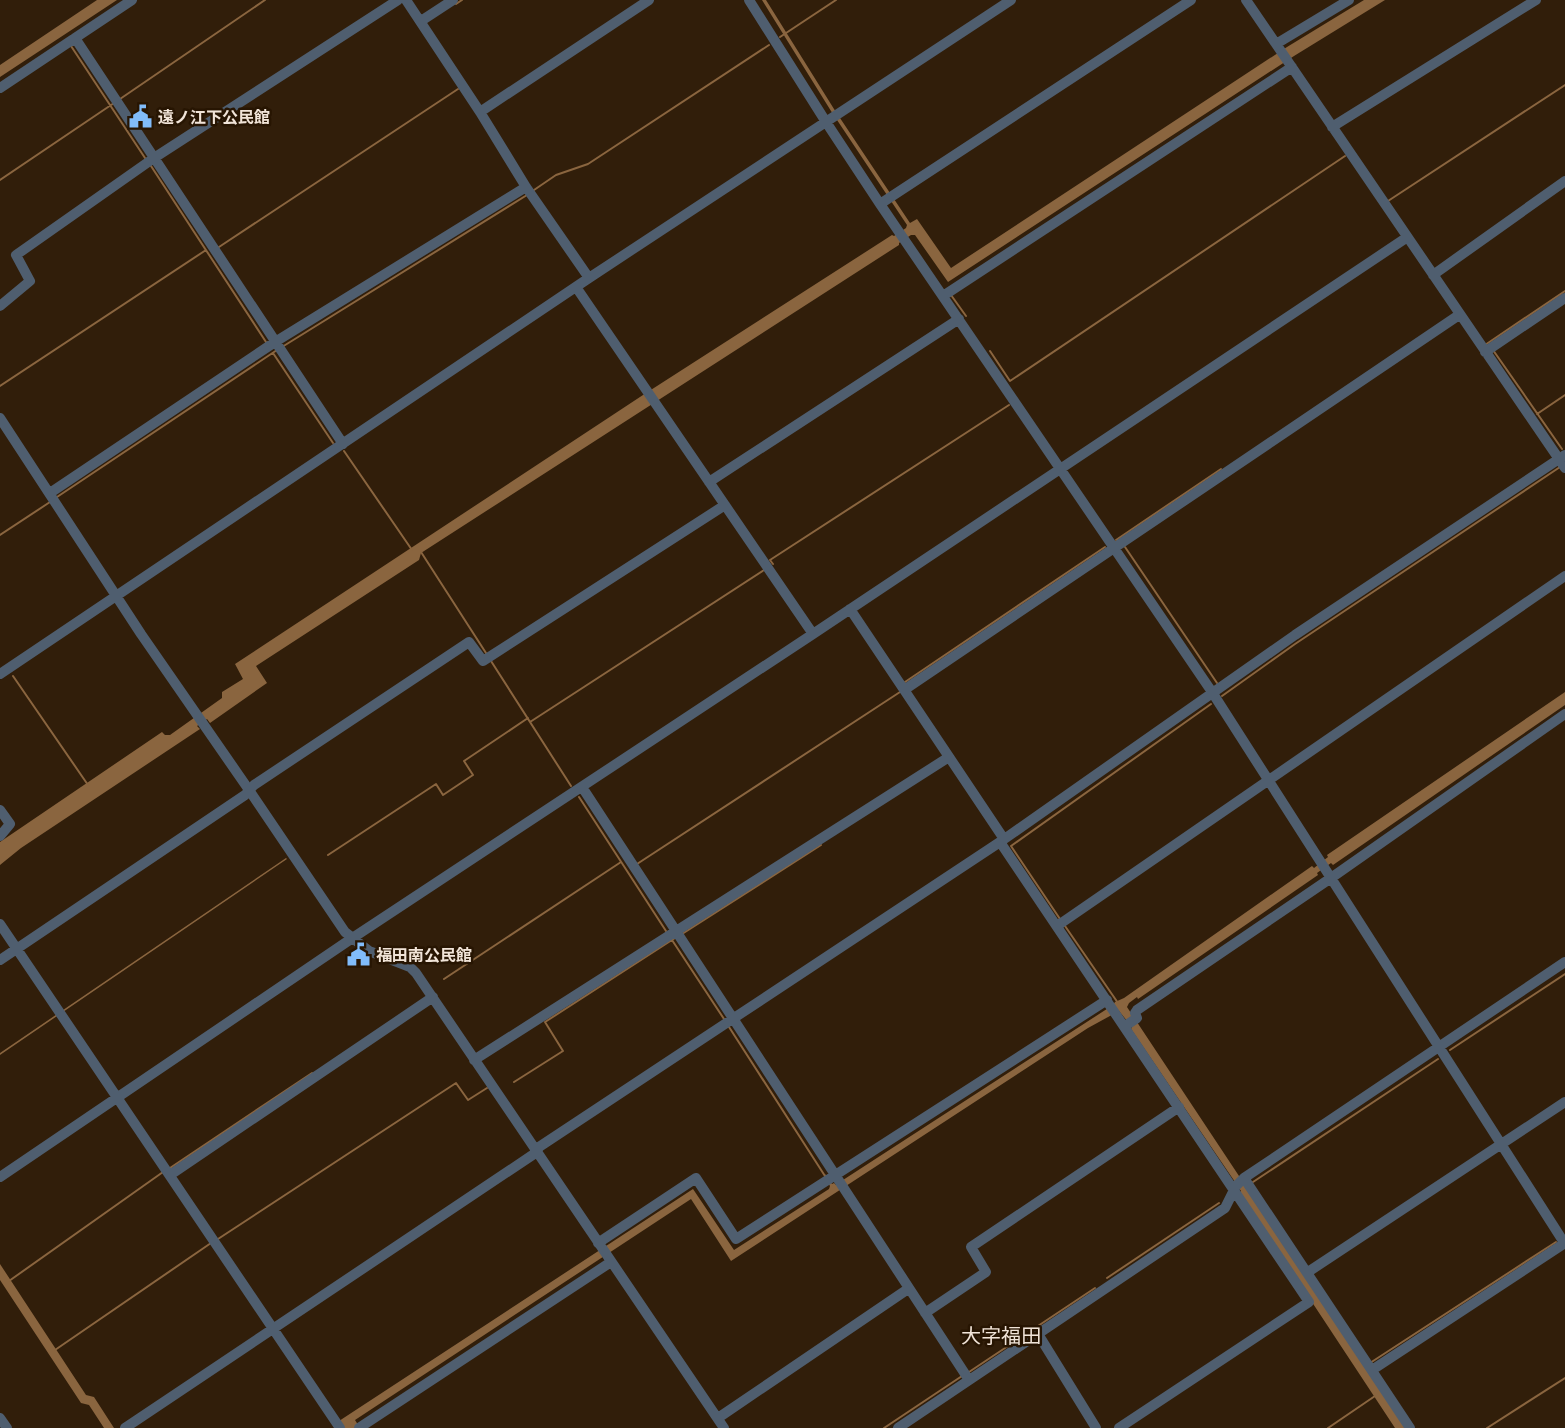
<svg xmlns="http://www.w3.org/2000/svg" width="1565" height="1428" font-family="'Libre Baskerville','Noto Sans JP',serif">
  <rect width="100%" height="100%" fill="#311e0a"/>
  <path fill="#8a653f" d="M97,0H117L0,77V65Z
    M762,0H766L834,109L910,223L917,219L951,268L1287,47L1364,0H1385L1294,56L948,282L915,235H911L899,243V245L421,553L419,560L256,666L267,683L210,723L207,719L197,726L200,729L21,848L0,865V842L162,732L165,735H170L222,698V692L243,679L235,664L643,395L892,235L894,236L906,228L907,225L831,111Z
    M1565,692V705L1333,865L1331,863L1317,873L1318,875L1138,999L1137,997L1129,1003L1127,1007L1406,1428H1395L1240,1193L1241,1191L1233,1179L1131,1029L1132,1027L1119,1011L1088,1028L731,1261L691,1199L355,1420L360,1428H344L339,1421L693,1189L734,1250L829,1189L830,1186L824,1176L825,1174L832,1184L834,1183L836,1185L843,1182V1180L1113,1005L1115,1002L1124,998L1312,866L1314,868L1328,857L1327,855Z
    M286,858L287,859L0,1055V1053Z
    M0,1264L86,1395L94,1397L114,1428H104L89,1405L81,1403L0,1280Z"/>
  <g fill="none" stroke-linecap="round" stroke-linejoin="round">
    <path stroke="#8a653f" stroke-width="2" d="M456,4L462,0
      M780,37L836,0
      M71,46L145,158
      M120,99L265,0
      M151,166L266,342
      M0,180L114,103
      M534,190L556,175L588,164L769,45
      M1388,201L1565,85
      M219,247L458,89
      M951,295L966,316
      M1485,345L1565,291
      M282,347L527,195
      M1493,350L1562,449
      M990,351L1010,381L1345,156
      M273,353L333,443
      M0,386L206,250
      M1537,414L1565,395
      M344,451L412,550
      M57,497L277,350
      M0,535L50,502
      M1116,540L1221,469
      M1125,547L1217,683
      M421,552L486,653
      M773,564L770,560L1009,405
      M491,661L571,786
      M13,676L88,785
      M905,682L1105,547
      M1222,696L1295,644L1560,467
      M530,722L764,570
      M579,797L666,931
      M328,855L436,784L443,795L473,775L464,761L528,718
      M637,864L900,692
      M1060,919L1011,846L1211,704
      M1065,926L1118,1003
      M682,934L821,845
      M672,940L724,1019
      M444,979L621,862
      M729,1027L825,1176
      M1450,1050L1565,974
      M514,1082L563,1051L545,1022L675,938
      M170,1168L312,1073
      M1253,1182L1438,1059
      M218,1239L456,1083L468,1100L487,1088
      M1107,1278L1219,1203
      M9,1281L163,1172
      M55,1350L211,1243
      M1370,1363L1556,1242
      M969,1372L1095,1288
      M884,1428L962,1376
      M1328,1428L1375,1396
      M1487,1428L1565,1378"/>
    <path stroke="#4f5e6f" stroke-width="10" d="M406,0L480,112L526,187L589,278
      M749,0L826,122L880,204L1212,692L1565,1244
      M1246,0L1565,468
      M421,21L453,0
      M75,38L343,444
      M1276,44L1349,0
      M0,88L132,0
      M480,112L649,0
      M1332,127L1536,0
      M880,204L1191,0
      M1433,275L1565,181
      M576,287L813,634
      M943,296L1292,67
      M0,306L30,281L16,255L154,158L398,0
      M1485,352L1565,298
      M0,418L141,634L249,790L345,932L369,951L410,967L416,973L724,1428
      M709,482L959,319
      M50,493L275,342L526,187
      M850,609L1004,839
      M0,674L589,278L1011,0
      M904,690L1459,315
      M582,787L969,1380
      M0,810L10,824L0,836
      M1000,842L1309,1302L1119,1428
      M0,924L340,1428
      M1057,926L1565,576
      M0,960L245,795L254,785L469,642L483,661L725,505
      M1125,1026L1137,1018L1135,1013L1137,1010L1331,878L1565,714
      M474,1060L949,757
      M170,1175L433,997
      M0,1177L351,939L813,634L1406,238
      M1244,1178L1410,1428
      M598,1243L696,1178L736,1239L1107,1000
      M1308,1272L1565,1102
      M925,1313L986,1272L971,1247L1179,1107
      M1038,1334L1096,1428
      M1372,1370L1565,1243
      M0,1418L7,1428
      M718,1418L908,1289
      M125,1428L537,1152L539,1147L1000,842L1295,635L1565,455
      M359,1428L611,1262
      M898,1428L1225,1208L1236,1186L1244,1178L1565,962"/>
  </g>
  <defs>
    <symbol id="civic-bare" viewBox="-9 -9 18 18"><path d="M-.6-6.5H3V-4.5H.6V-3L4-1V1h2V6H-6V1h2V-1L-.6-3ZM-1.2 2.5V6h2.4V2.5Z" fill="#81bcfa" stroke="#271502" stroke-width="2.5" paint-order="stroke"/></symbol>
  </defs>
  <g fill-rule="evenodd">
    <use href="#civic-bare" x="124" y="100" width="33" height="33"/>
    <use href="#civic-bare" x="342" y="938" width="33" height="33"/>
  </g>
  <g text-anchor="middle" stroke-width="5" stroke-linejoin="round" paint-order="stroke">
    <g font-size="16" font-weight="bold" fill="#f1e4d8" stroke="#271502" text-anchor="start">
      <text x="158" y="123">遠ノ江下公民館</text>
      <text x="376" y="961">福田南公民館</text>
    </g>
    <g font-size="20" fill="#f1e4d8" stroke="#271502">
      <text x="1001" y="1343">大字福田</text>
    </g>
  </g>
</svg>
